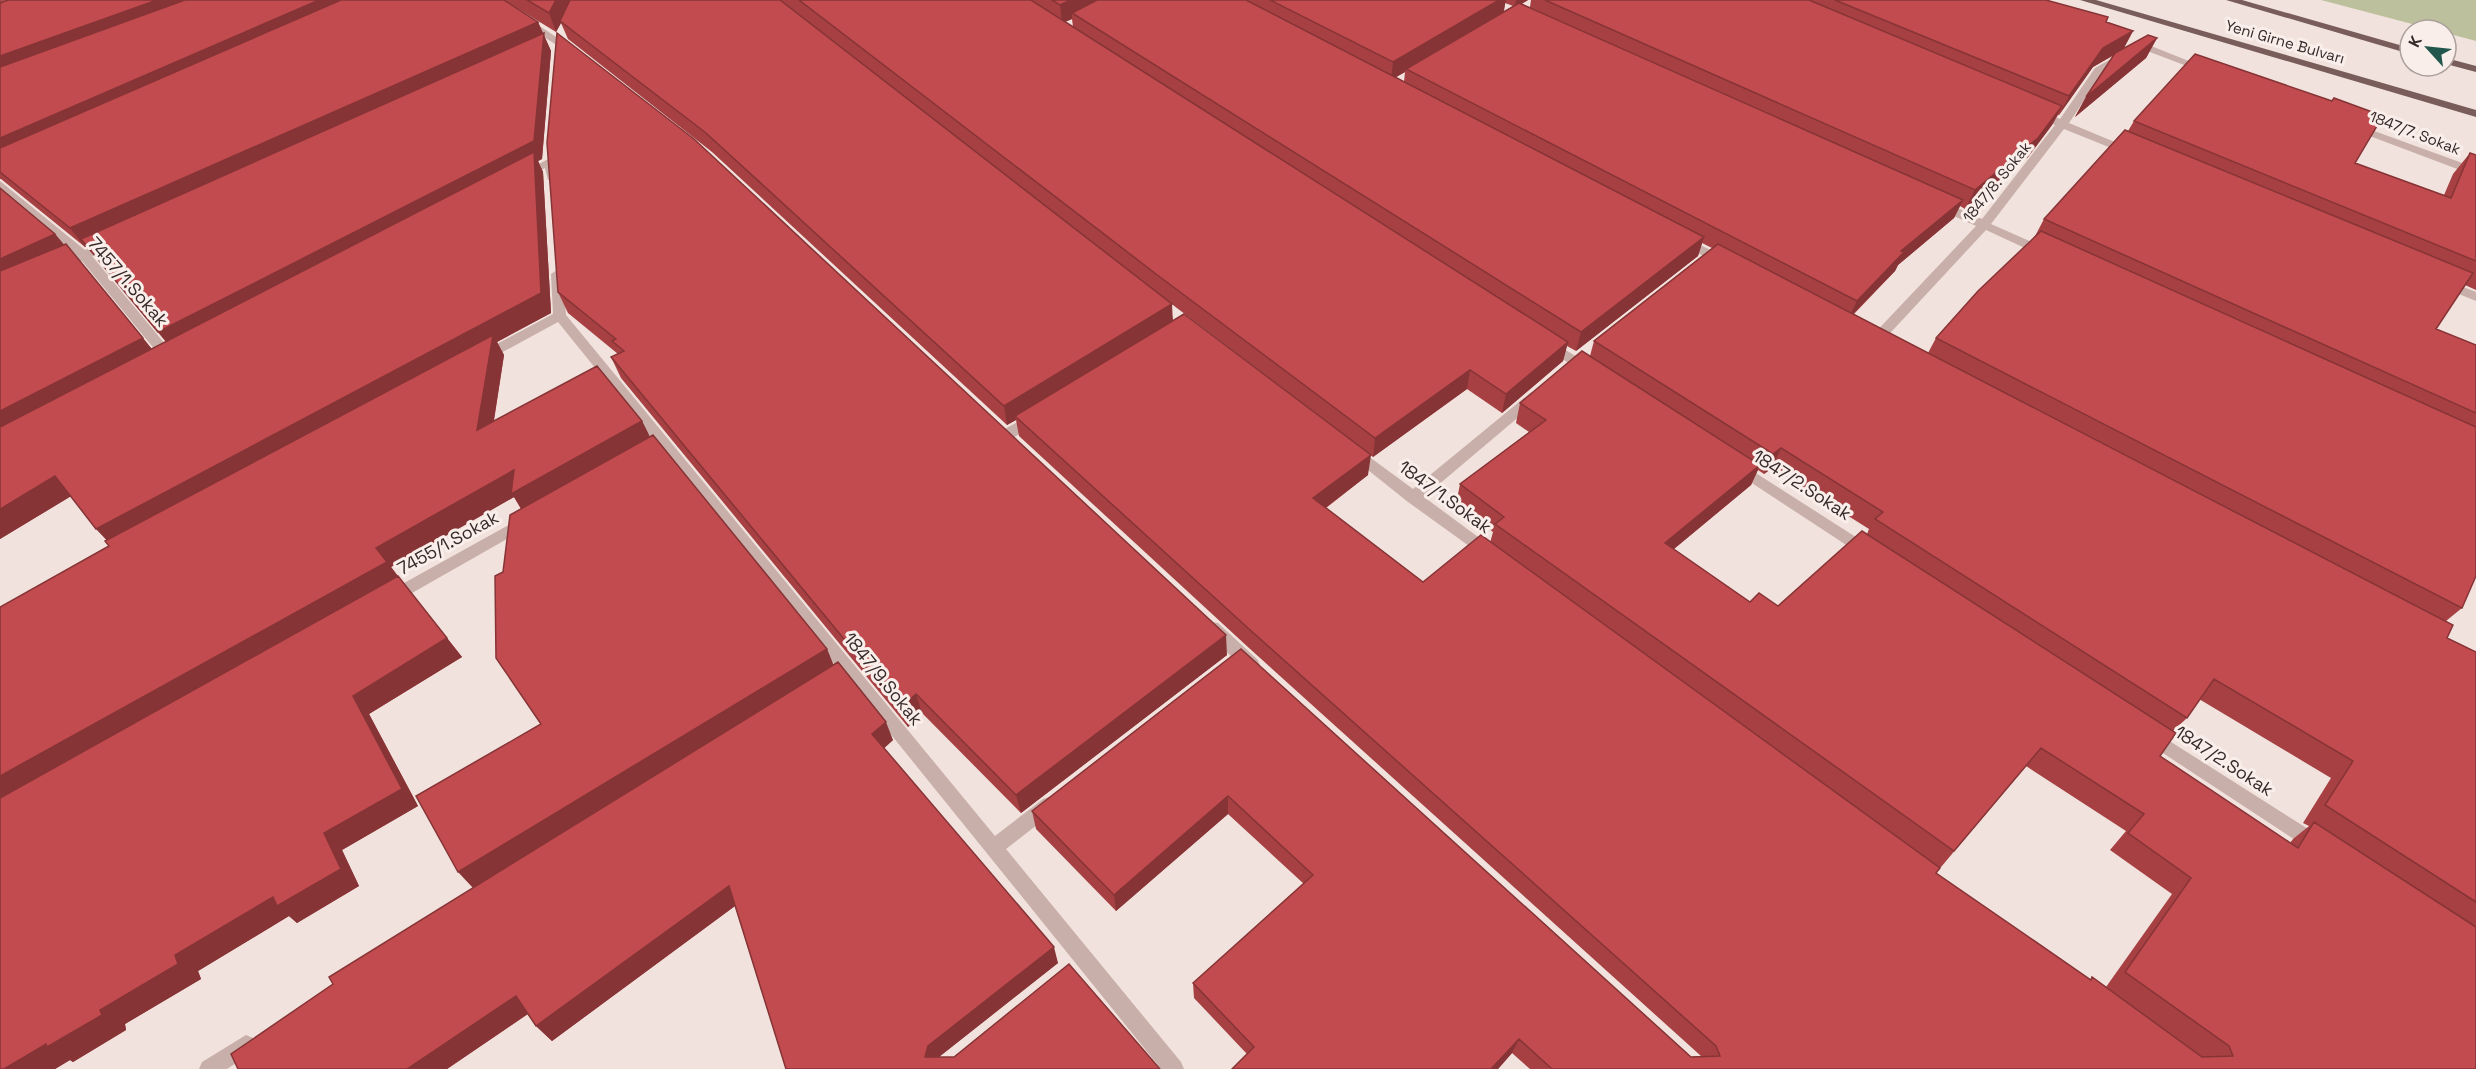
<svg xmlns="http://www.w3.org/2000/svg" width="2476" height="1069" font-family="'Space Grotesk',sans-serif">
  <rect width="100%" height="100%" fill="#f1e2dd"/>
  <path fill="#bdc09d" d="M2321,0H2476V41L2446,33V30H2435Z"/>
  <g fill="none" stroke-linecap="round" stroke-linejoin="round">
    <path fill="#c9afa9" fill-rule="evenodd" d="M488,0H500L576,50L571,53L567,52Z
      M2141,42L2209,69L2204,72L2200,71L2142,49L2103,72L2069,123L2134,150V154H2126L2064,129L1991,224L2050,250L2052,253L2050,256H2042L1986,230L1880,344H1870L1868,341L1870,338L1976,226L1936,208V202H1944L1982,219L2055,125L2032,115V111H2040L2060,119L2095,68Z
      M2355,124L2476,168V176L2351,129V125Z
      M550,158L556,161V180H548L545,168L524,179L518,175Z
      M0,181L85,250L105,241H113L115,244L113,247L92,256L175,356L177,359L175,362H165L82,261L64,269H56L54,266L56,263L75,254L0,191Z
      M1682,236L1729,259L1731,262L1729,265H1721L1678,243L1676,240L1678,237Z
      M557,270L563,274L566,315L995,836L1043,799L1049,797L1055,799L1058,805L1055,811L1006,849L1181,1062L1184,1069H1161L558,322L488,360H478L476,357L478,354L553,314L551,274Z
      M2443,279L2476,292V301L2439,286L2437,283L2439,280Z
      M1549,340L1594,367L1596,370L1594,373H1584L1544,347L1542,344L1544,341Z
      M1535,391L1540,393L1542,396L1540,399L1424,497L1493,548L1496,552L1493,556H1483L1408,502L1348,454L1350,450H1360L1413,489L1530,393Z
      M1034,413L1039,414L1041,418L1039,422L1011,439H1001L999,435L1001,431Z
      M1737,461L1873,548L1876,552L1873,556H1863L1732,470L1730,466L1732,462Z
      M525,516L530,518L532,522L530,526L398,601L392,603L386,601L384,597L386,593Z
      M1212,622L1218,623L1258,660L1260,665L1258,670L1252,672L1246,670L1206,633L1204,628L1206,623Z
      M2149,728L2324,839L2327,845L2324,851L2318,853L2312,851L2143,740L2141,735L2143,730Z
      M246,1035L253,1038L256,1045L253,1052L227,1069H199L202,1062Z"/>
    <path fill="#785d5a" fill-rule="evenodd" d="M2080,0H2096L2476,110V117Z
      M2226,0H2242L2410,48V54Z
      M2446,58L2476,66V72L2446,64Z"/>
  </g>
  <path fill="#a64043" fill-rule="evenodd" d="M0,0L538,22L551,51L542,159L538,161L543,172L551,313L497,342L504,355L494,421H642L650,437L827,649L833,665L893,740L884,748L1058,963L939,1057L1160,1069H786L735,906L552,1041L536,1026L528,1014L447,1069H238L567,830L473,888L541,724L503,572L521,509L514,497L391,567L462,657L369,714L418,806L342,850L359,886L297,923L289,916L198,971L201,979L125,1024L126,1030L73,1062L70,1060L55,1069H0L109,546L107,540L71,496L0,539V188L55,234L152,349L166,342L87,246L85,247L1,179H0Z
    M504,0H1528L1522,4L1530,7L1531,0H2046L2133,31L2123,49L2157,38L2146,58L2075,117L2086,97L2115,54L2093,67L2059,115H2058L2052,125L2028,157L1965,209L1960,206L1954,218L1898,265L1895,271L1854,314L1928,353L1936,338L2033,240L2044,219L2128,131L2134,121L2355,163L2444,195L2453,174L2470,153L2476,155V290L2465,285L2436,329L2476,345V576L2462,608L2446,621L2447,638L2476,652V1069H1530L1512,1053L1498,1069H1232L1247,1054L1194,998L1193,983L1304,884L1228,814L1116,911L1036,829L1032,811L1241,649L1691,1057L1701,1056L1249,648L1019,436L1016,420L1007,425L712,152L568,39L561,23L556,32ZM1505,3L1513,6L1504,11ZM1072,19L1073,27L1065,22ZM1405,72L1404,82L1396,77ZM1702,243L1712,248L1594,341L1590,356L1520,403L1516,423L1529,432L1460,484L1456,504L1493,532L1490,543L1423,582L1326,508L1368,475L1173,320L1169,302L1373,457L1467,389L1502,413L1563,361L1567,346L1576,351L1698,256ZM1772,468L1869,529L1867,534L1778,606L1750,602L1674,549L1751,485L1758,470L1764,474ZM2199,699L2331,778L2303,823L2309,826L2293,839L2290,843L2160,756L2173,731L2187,718ZM2026,766L2126,831L2110,850L2172,894L2106,987L2092,977L2090,980L1936,873Z
    M558,292L1227,655L1021,813L922,713L908,727L621,378L611,357L618,354L568,313Z"/>
  <path fill="#873437" d="M157,0H220L0,80V56Z
    M319,0H371L0,164V138Z
    M556,0H573L560,21L561,23L556,32L549,13Z
    M1071,0H1112L1072,13V19L1062,23L1060,5Z
    M1499,0H1506L1503,14L1406,69L1405,72L1391,80L1393,62Z
    M1516,0H1528L1515,7Z
    M538,22L551,51L542,159L538,161L543,172L551,313L497,342L504,355L489,450L114,548L96,529L173,350L87,246L85,247L70,228Z
    M2133,31L2123,50L2093,67L2059,115L2069,96L2103,48Z
    M2157,38L2146,58L2075,117L2086,97Z
    M2062,106L2052,125L2028,157L1965,209L1975,190Z
    M1963,200L1954,218L1898,265L1895,271L1848,319L1857,301L1901,251Z
    M55,234L71,253L0,286V259Z
    M1704,237L1698,256L1576,351L1581,332Z
    M1172,304L1173,324L1015,416L1016,420L1007,425L1004,406Z
    M143,338L158,357L0,439V411Z
    M1568,342L1563,361L1502,413L1506,394Z
    M1470,370L1467,389L1373,457L1375,438Z
    M642,421L652,441L524,513L514,497L391,567L402,582L0,807V776L376,548L514,470Z
    M1781,448L1772,468L1764,474L1773,454Z
    M1371,455L1368,475L1312,518L1313,498Z
    M1760,465L1751,485L1658,562L1665,543Z
    M55,476L73,495L0,539V509Z
    M1226,635L1227,655L1021,813L1016,795Z
    M447,638L462,657L369,714L418,806L342,850L359,886L297,923L289,916L198,971L201,979L125,1024L126,1030L73,1062L70,1060L55,1069H4L175,955L324,833L353,696Z
    M827,649L834,666L473,888L458,872Z
    M916,694L922,713L908,727L901,708Z
    M886,722L893,740L879,753L872,734Z
    M1228,796V814L1116,911L1114,895Z
    M729,886L739,903L552,1041L536,1026Z
    M1054,947L1058,963L935,1060L925,1057L928,1046Z
    M516,996L532,1011L447,1069H407Z
    M1519,1039L1512,1053L1498,1069H1491Z"/>
  <path fill="#c14b4e" stroke="#873437" stroke-width="1.5" d="M8,0H157L0,56V3Z
    M185,0H319L0,138V67Z
    M341,0H504L538,22L70,228L0,172V148Z
    M527,0H556L549,13Z
    M570,0H780L1172,304L1004,406L706,133L560,21Z
    M799,0H1031L1568,342L1506,394L1470,370L1375,438L1156,274Z
    M1052,0H1071L1060,5Z
    M1097,0H1246L1704,237L1581,332L1072,13Z
    M1270,0H1499L1393,62Z
    M1545,0H1809L2062,106L2038,138L1975,190Z
    M1835,0H2046L2108,17L2106,22L2133,31L2103,48L2069,96Z
    M1519,3L1963,200L1901,251L1904,252L1857,301L1406,69Z
    M544,33L534,141L158,332L81,239Z
    M557,33L694,139L1226,635L1016,795L916,694L901,708L611,357L624,351L612,341L616,339L558,292L547,143Z
    M2148,35L2157,38L2086,97L2115,53Z
    M2195,54L2332,101L2334,98L2383,116L2355,163L2451,198L2470,153L2476,155V261L2134,121Z
    M2125,130L2473,273L2436,329L2476,345V413L2044,219Z
    M534,152L541,293L96,529L55,476L0,509V427Z
    M0,188L55,234L0,259Z
    M2041,231L2476,427V576L2462,608L1936,338L1978,291Z
    M66,244L143,338L0,411V271Z
    M1718,244L2453,625L2447,638L2476,652V902L2325,805L2353,761L2214,679L2187,718L1875,519L1883,512L1781,448L1773,454L1594,341Z
    M1184,314L1371,455L1313,498L1423,582L1481,535L1940,868L1936,873L2091,980L2092,977L2202,1057L2233,1056L2229,1046L2125,972L2191,878L2128,833L2144,814L2041,748L1954,851L1495,524L1504,517L1460,484L1546,420L1520,403L1582,351L1760,465L1665,543L1750,602L1759,593L1778,606L1862,531L2176,733L2160,756L2298,848L2314,822L2476,927V1069H1552L1519,1039L1491,1069H1232L1254,1047L1193,983L1313,875L1228,796L1114,895L1032,811L1241,649L1691,1057L1720,1056L1716,1046L1249,629L1015,416Z
    M493,335L477,430L597,366L642,421L511,494L514,470L376,548L387,562L0,776V607L109,546L105,541Z
    M653,435L827,649L458,872L416,796L541,724L496,658L495,576L503,572L510,515Z
    M398,576L447,638L353,696L402,789L324,833L341,869L277,906L273,897L175,955L178,964L100,1010L102,1015L47,1047L46,1044L4,1069H0V798Z
    M838,662L886,722L872,734L1054,947L928,1046L925,1057H954L1069,964L1160,1069H786L729,886L536,1026L516,996L407,1069H238L231,1054L333,984L329,977Z"/>
  <g text-anchor="middle" stroke-width="6" stroke-linejoin="round" paint-order="stroke">
    <g font-size="15" fill="#362929" stroke="#f9eee9">
      <text transform="translate(2285 42) rotate(16)" y="5">Yeni Girne Bulvarı</text>
      <text transform="translate(2415 133) rotate(21)" y="5">1847/7. Sokak</text>
      <text transform="translate(1997 182) rotate(-51)" y="5">1847/8. Sokak</text>
    </g>
    <g font-size="18" fill="#362929" stroke="#f9eee9">
      <text transform="translate(128 282) rotate(49)" y="6">7457/1.Sokak</text>
      <text transform="translate(1802 485) rotate(33)" y="6">1847/2.Sokak</text>
      <text transform="translate(1445 497) rotate(36)" y="6">1847/1.Sokak</text>
      <text transform="translate(448 543) rotate(-29)" y="6">7455/1.Sokak</text>
      <text transform="translate(883 679) rotate(51)" y="6">1847/9.Sokak</text>
      <text transform="translate(2224 761) rotate(33)" y="6">1847/2.Sokak</text>
    </g>
  </g>
  <g transform="translate(2428 48) rotate(297)"><circle r="28" fill="#f9eee9" stroke="#ab9f9c" stroke-width="1.5"/>
  <path d="M0-4.5L10 22L0 15L-10 22Z" fill="#20564c"/>
  <text y="-9" font-size="16" font-weight="bold" text-anchor="middle" fill="#362929">K</text>
  </g>
</svg>
